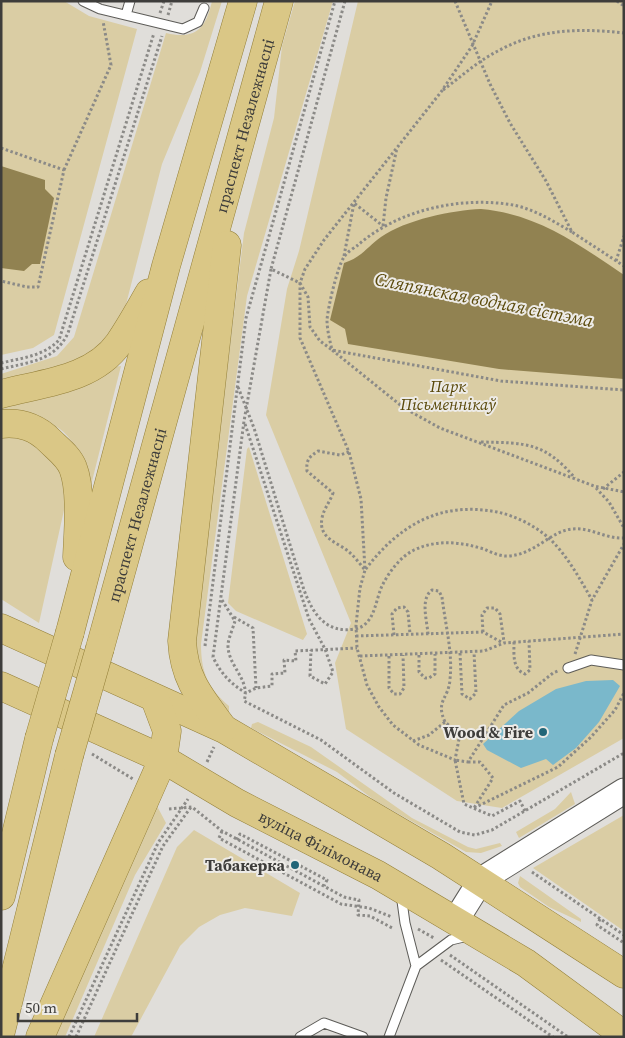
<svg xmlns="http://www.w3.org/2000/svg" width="625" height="1038" font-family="'Source Serif 4',serif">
  <rect width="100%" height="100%" fill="#e0deda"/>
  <path fill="#dacda4" d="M1,1H64L89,16L137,29L54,335L33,348L1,355Z
    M212,1H222L200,72L162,164L122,320L97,352L65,369L1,379V374L57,356L74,337L166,33C195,40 206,29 212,1Z
    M295,1H333L247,296L201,644C201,672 208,688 229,706V716L202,693L192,653L244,233L274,118L282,46Z
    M358,1H624V738L502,808L457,801L346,729L335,663L351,623L266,415L287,289L299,251Z
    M121,366L86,505C83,473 83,436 47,422C33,417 16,415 1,412V400L106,368Z
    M17,432L58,459L68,492L39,623L1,599V433Z
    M249,447L307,634L303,640L236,611L228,603L247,449Z
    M258,722L311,747L412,818L468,847L476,849L500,843L502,846L481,853L466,852L374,800L337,772L251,728L252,724Z
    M571,792L575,804L519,838L516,832L555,809Z
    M157,806L166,823L135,875L65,1037H54L152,812Z
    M624,815V931L533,868Z
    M194,830L300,893L292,916L245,908L220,915L199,927L180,946L131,1037H94L177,847Z
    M520,876L581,919V922L549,907L520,887L518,883Z"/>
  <path fill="#918251" d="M1,166L45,180V189L54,198L40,264H32L24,271L1,268Z
    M481,209C538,214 578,244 624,275V379L499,369L348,344L345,329L330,320L344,263C362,257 367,247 381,237C405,220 453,210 481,209Z"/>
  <path fill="#7ab8cb" d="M613,680L620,686L599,722L576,748L553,765L546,759L521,768L487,750L483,744L519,711L556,689L586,681Z"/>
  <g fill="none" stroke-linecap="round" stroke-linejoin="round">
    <defs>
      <path id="service" d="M83,1L100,9L183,29L198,22L204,8
        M126,15L130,1
        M568,668L591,660L624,665
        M401,894L405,923L416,966
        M300,1037L324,1023L363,1037
        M389,1037L416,966L451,940L468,936"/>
      <path id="secondary" d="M456,920L481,880L624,791"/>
      <g id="primary">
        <path d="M1,394C42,383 93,380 119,343C130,327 140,309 149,293"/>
        <path d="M1,424C21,422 36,427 50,441C58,449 69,457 73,468C82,491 78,532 77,557"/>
        <path d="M1,628L224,729L441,856L624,974"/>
        <path d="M70,632L166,266L243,1"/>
        <path id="s1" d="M100,648L279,1"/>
        <path id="s2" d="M1,686L163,759L237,803L378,875L526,963L624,1035"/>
        <path d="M223,728C201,698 184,680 182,641L227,245"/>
        <path d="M1,896L39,739"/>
        <path d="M1,1031L69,756"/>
        <path d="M40,1037L163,759L167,731L155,699"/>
      </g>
    </defs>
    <use href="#service" stroke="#5d5c58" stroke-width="11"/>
    <use href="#secondary" stroke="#5d5c58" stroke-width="27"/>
    <use href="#primary" stroke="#937f38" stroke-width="29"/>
    <path stroke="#8b8a87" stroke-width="3" stroke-dasharray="2.5 2.5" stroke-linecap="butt" d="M345,1L271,269L300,283L308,297L310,327L320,341L332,350L501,381L624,390
      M455,1L490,84L510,123L546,181L572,232L624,266
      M617,1L624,6
      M160,13L164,1
      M168,15L172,1
      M443,90C462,76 479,60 500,50C538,29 581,28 624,33
      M1,148L64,170L38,287H27L1,281
      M64,170L111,65L103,21
      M383,226L386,198L397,148
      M572,232C553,221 534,209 513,205C460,196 398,210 358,245C354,248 347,252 344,257C337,268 328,307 327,320C327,330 330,341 332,350L404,408L440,428L594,486L624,492
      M344,256L354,203L383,226
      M616,261L624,236
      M271,269L244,421L213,657C221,674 231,684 246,693L256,688L272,686V674L285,673L284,660L296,661L295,651L357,648
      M1,363C22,358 44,356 59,340L154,33
      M1,369C29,362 55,361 68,333L162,36
      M238,387L254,428L304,590C313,614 326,634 355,629C375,625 375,601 382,586C389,572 400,557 414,550C438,539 460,542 484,549C491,552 499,556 506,556C534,556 550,531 572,529C591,527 605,539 624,538
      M245,424L309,619L325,649L333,672L325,684L310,676L311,650
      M481,442C526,443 544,442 575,478
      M349,452L340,455L318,451C309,457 306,460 307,471L333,493C330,502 324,508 322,518C318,539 338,542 349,552C355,557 360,564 365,570C399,525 440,501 497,512C516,516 536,526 551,540C568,557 580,579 592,600
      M596,488L609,502L624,528
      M603,489L624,472
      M222,600L235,621C233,628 229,637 228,644C227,666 251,679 244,701L321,740L394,793L460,832L475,835L492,830L624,753
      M234,617L253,628L256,688
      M483,632L482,615L487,608H495L500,614L504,642
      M428,634C427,620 420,599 432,590L439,591L442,597C445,623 453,653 450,679C449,699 435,700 445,722
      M394,635L392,614L397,608L404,607L408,612L410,634
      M356,636L483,632L503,643
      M514,642C514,654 512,669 525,674L530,670L529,641
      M205,646L246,318L335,1
      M460,653L462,694L470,699L476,693L474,652
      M575,654L592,600L624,544
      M419,655V672L425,678H429L435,674V654
      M360,656L484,651L504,643L624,634
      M389,656V688L394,694H400L404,688L403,655
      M413,741L429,735L445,722L452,728L459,739L455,760L419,745L393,725L379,707L367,685L357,648L356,625L360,588L365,570L361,499L349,452L300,338V283L305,269L324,240L441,92L472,46L492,1
      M92,754L133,779
      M207,762L214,747
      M468,762H480L493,778L474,808
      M474,808L558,767L591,737L615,710L624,693
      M169,809L192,807L222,831L344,897L359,900L358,915L370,916L394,929
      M525,811L520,801L492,816L464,804L455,760L468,762L504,705L528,693L553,673L558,671
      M222,831L219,838L341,904L369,908L392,917
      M237,840L240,834L327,880L324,886
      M532,872L624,935
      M600,919L597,925L624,943
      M418,929L434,938
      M450,955L568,1037
      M441,960L553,1037
      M69,1037L158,843L188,799
      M76,1037L163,846L191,807"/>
    <use href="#service" stroke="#fff" stroke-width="9"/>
    <use href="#secondary" stroke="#fff" stroke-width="25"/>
    <use href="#primary" stroke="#dac786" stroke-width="28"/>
    <defs>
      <path id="primary-bridge" d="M39,739L70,632
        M69,756L100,648"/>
    </defs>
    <use href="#primary-bridge" stroke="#937f38" stroke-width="29" stroke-linecap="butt"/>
    <use href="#primary-bridge" stroke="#dac786" stroke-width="28"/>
  </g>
  <g fill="#226678" stroke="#edebe7" stroke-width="2">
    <circle cx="543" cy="732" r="5"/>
    <circle cx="295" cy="865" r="5"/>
  </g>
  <g text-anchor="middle" stroke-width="4" stroke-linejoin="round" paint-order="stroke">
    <g font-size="16" fill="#3e3d3b" stroke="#edebe7">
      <text dy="6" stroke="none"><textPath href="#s1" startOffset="542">праспект Незалежнасці</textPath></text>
      <text dy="6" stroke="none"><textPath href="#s1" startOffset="138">праспект Незалежнасці</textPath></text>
      <text dy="6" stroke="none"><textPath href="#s2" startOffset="358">вуліца Філімонава</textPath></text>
    </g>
    <g font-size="16" font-style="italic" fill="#584707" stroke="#edebe7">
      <text x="448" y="392">Парк<tspan x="448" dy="18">Пісьменнікаў</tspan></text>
    </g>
    <g font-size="16" font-weight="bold" fill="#3e3d3b" stroke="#edebe7" text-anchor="end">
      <text x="533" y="738">Wood &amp; Fire</text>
      <text x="285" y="871">Табакерка</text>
    </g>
    <g font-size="18" font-style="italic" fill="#5b4a0c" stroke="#edebe7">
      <text transform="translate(484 300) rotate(11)" y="6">Сляпянская водная сістэма</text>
    </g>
  </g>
  <rect width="625" height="1038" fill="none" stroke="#3e3d3b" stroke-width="5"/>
  <path d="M18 1013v8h119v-8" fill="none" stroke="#3e3d3b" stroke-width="2.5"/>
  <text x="25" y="1013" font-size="15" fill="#3e3d3b" stroke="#edebe7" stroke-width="4" paint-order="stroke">50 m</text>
</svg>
